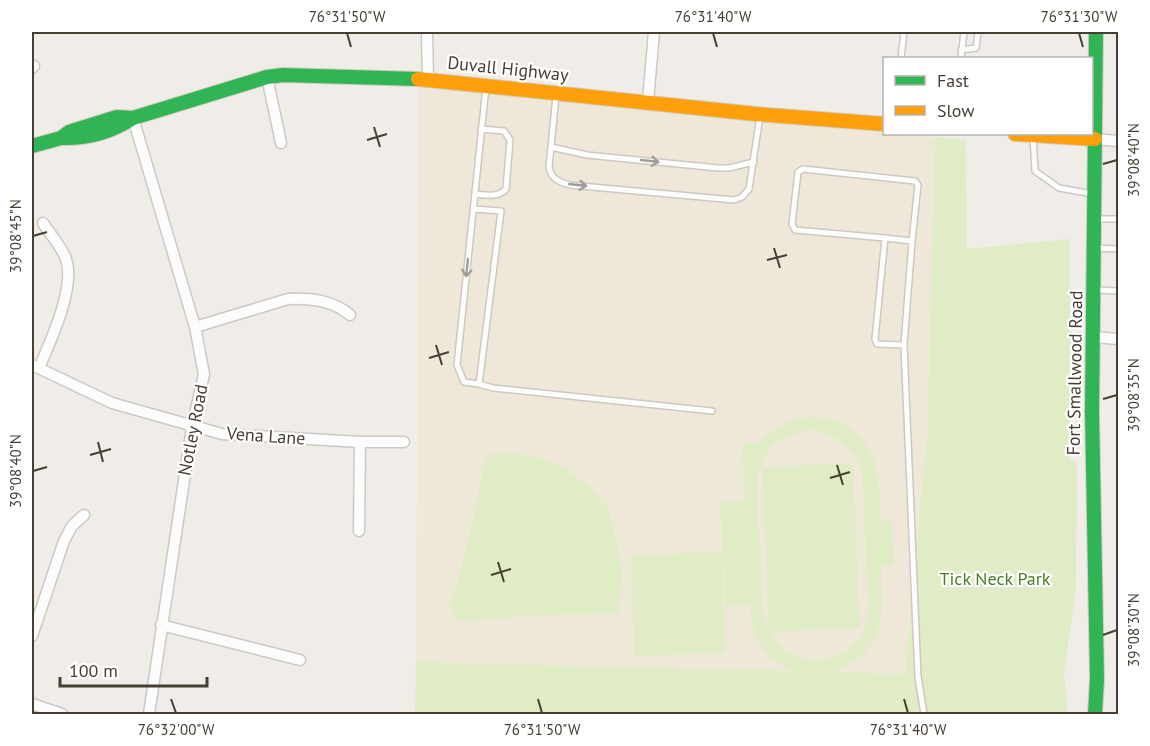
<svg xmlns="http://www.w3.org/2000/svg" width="1150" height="746" font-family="'PT Sans',sans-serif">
  <rect width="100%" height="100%" fill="#f0ede8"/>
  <path fill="#efe8d9" d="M419,82L884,131V134L935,137L928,422L905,674L416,662Z"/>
  <path fill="#dfecc5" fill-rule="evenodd" d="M935,137L966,140L967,249L1070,239V461H1077L1076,588L1064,675L1068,714H415L416,662L793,671C763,654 752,642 750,605L726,607L720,503L745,501L742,444L756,443L757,445C791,404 856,407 874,462C882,487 879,527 881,554L880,520L892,519L894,565L881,566C883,617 888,648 835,672L905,674L928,422ZM812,430C837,435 856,447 862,473C864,505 865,538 867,570C868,588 871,608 866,625C859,651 828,666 803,659C780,653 768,636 763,614C762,586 760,558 759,530C757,480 749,439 812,430Z
    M512,453L540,458L564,468L588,485L608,509L617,541L622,576L618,614L544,615L457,621L450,607L469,538L486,455Z
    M853,463L860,628L769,632L762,467Z
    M722,552L725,653L634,656L631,555Z"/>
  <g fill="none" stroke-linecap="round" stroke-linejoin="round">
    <defs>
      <path id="lane" d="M961,50L976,48L978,32
        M901,58L904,32
        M961,58L964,32
        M556,96L549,167C551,179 559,182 570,185L734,200L742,197L749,189L760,116
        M1033,136L1035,171L1059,188L1093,194
        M551,147L587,155L718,168H729L754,162
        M475,194C486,195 498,198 506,189L510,140L504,131L481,129
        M473,209L501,211L479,384L464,382L457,365L486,87
        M1096,219H1118
        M885,238L795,230L792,224L798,172L803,169L915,181L918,185L912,241
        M1096,248L1118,249
        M1096,290L1118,291
        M904,345L877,344L875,339L885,238L912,241L904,345L918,677L924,714
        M479,384L493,388L712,411"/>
      <path id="street" d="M427,32L428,79
        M32,68L34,66
        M267,77L281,143
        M648,101L654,32
        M133,118L195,327L204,374L192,427L149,714
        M1095,139L1118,141
        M195,327L288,299C310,298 333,300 350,315
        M1094,337L1118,339
        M32,365L112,403L222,434L360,442H404
        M39,368C50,342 76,287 66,259C62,247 50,234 43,223
        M359,531L360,442
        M161,625L300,660
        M32,636L64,541L72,526L84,515
        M32,704L62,714"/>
      <path id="fast" d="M61,138C87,139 111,132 133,118L267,77L283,75L418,79
        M32,146L61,138L69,132L117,117L133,118
        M1095,714L1097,679L1092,412L1096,32"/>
      <path id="slow" d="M418,79L756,114L884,124
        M1015,134L1095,139
        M1033,135L1038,134"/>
    </defs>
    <use href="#lane" stroke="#ccc9c4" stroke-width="8"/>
    <use href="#street" stroke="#ccc9c4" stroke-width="13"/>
    <use href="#fast" stroke="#d1ccbf" stroke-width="16"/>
    <use href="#slow" stroke="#d1ccbf" stroke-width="16"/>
    <use href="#lane" stroke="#fdfcfc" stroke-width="5"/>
    <use href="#street" stroke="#fdfcfc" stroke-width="10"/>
    <use href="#fast" stroke="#30b455" stroke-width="14"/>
    <use href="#slow" stroke="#ff9f0a" stroke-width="14"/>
  </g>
  <defs><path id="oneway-shaft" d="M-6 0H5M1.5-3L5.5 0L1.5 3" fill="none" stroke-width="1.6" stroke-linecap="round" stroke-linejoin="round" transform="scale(1.5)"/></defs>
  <g stroke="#a29d98">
    <use href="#oneway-shaft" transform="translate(650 161) rotate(6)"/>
    <use href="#oneway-shaft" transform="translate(578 185) rotate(6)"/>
    <use href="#oneway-shaft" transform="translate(467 268) rotate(96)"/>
  </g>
  <path fill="none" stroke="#463e33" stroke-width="2" d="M347,33L351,47M713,33L717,47M1079,33L1083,47M374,127L380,147M367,140L387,134M1103,164L1117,160M33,236L47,232M774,248L780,268M767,260L787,255M436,345L442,365M429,358L449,352M1103,399L1117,395M98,442L103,462M90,455L111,449M837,465L843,485M33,471L47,467M830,478L850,472M498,562L504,582M491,575L511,569M1103,635L1117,630M171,699L176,713M538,699L542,713M904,699L908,713"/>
  <g text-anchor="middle" stroke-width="4.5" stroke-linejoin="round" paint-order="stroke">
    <g font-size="18" fill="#463e33" stroke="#fff">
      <text transform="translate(508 69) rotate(6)" y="6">Duvall Highway</text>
      <text transform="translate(1075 373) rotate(-89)" y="6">Fort Smallwood Road</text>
      <text transform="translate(193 430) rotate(-79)" y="6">Notley Road</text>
      <text transform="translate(266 436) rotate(4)" y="6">Vena Lane</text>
    </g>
    <g font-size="18" fill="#497d21" stroke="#fff">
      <text x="995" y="585">Tick Neck Park</text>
    </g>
  </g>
  <rect width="1150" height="746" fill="none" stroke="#ffffff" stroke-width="66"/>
  <rect x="883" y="57" width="210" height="78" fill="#ffffff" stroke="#b5b2ad" stroke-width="1.5"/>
  <rect x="895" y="76" width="30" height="9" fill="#30b455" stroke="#b5b2ad" stroke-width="1.5"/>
  <text x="937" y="87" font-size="18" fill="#463e33">Fast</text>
  <rect x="895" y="106" width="30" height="9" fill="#ff9f0a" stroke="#b5b2ad" stroke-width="1.5"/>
  <text x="937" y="117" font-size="18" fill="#463e33">Slow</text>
  <path d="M60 677v9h147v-9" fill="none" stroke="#463e33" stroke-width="3"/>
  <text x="69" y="677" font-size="18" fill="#463e33" stroke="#ffffff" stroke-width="4.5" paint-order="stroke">100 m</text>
  <rect x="33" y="33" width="1084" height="680" fill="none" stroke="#463e33" stroke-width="2"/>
  <g font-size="15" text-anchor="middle" fill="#463e33">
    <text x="347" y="22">76°31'50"W</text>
    <text x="713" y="22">76°31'40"W</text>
    <text x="1079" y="22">76°31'30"W</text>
    <text transform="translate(1134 160) rotate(-90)" y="5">39°08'40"N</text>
    <text transform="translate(16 236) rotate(-90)" y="5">39°08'45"N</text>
    <text transform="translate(1134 395) rotate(-90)" y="5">39°08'35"N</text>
    <text transform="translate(16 471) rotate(-90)" y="5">39°08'40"N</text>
    <text transform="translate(1134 630) rotate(-90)" y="5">39°08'30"N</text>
    <text x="176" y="735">76°32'00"W</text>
    <text x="542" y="735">76°31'50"W</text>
    <text x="908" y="735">76°31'40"W</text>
  </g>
</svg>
